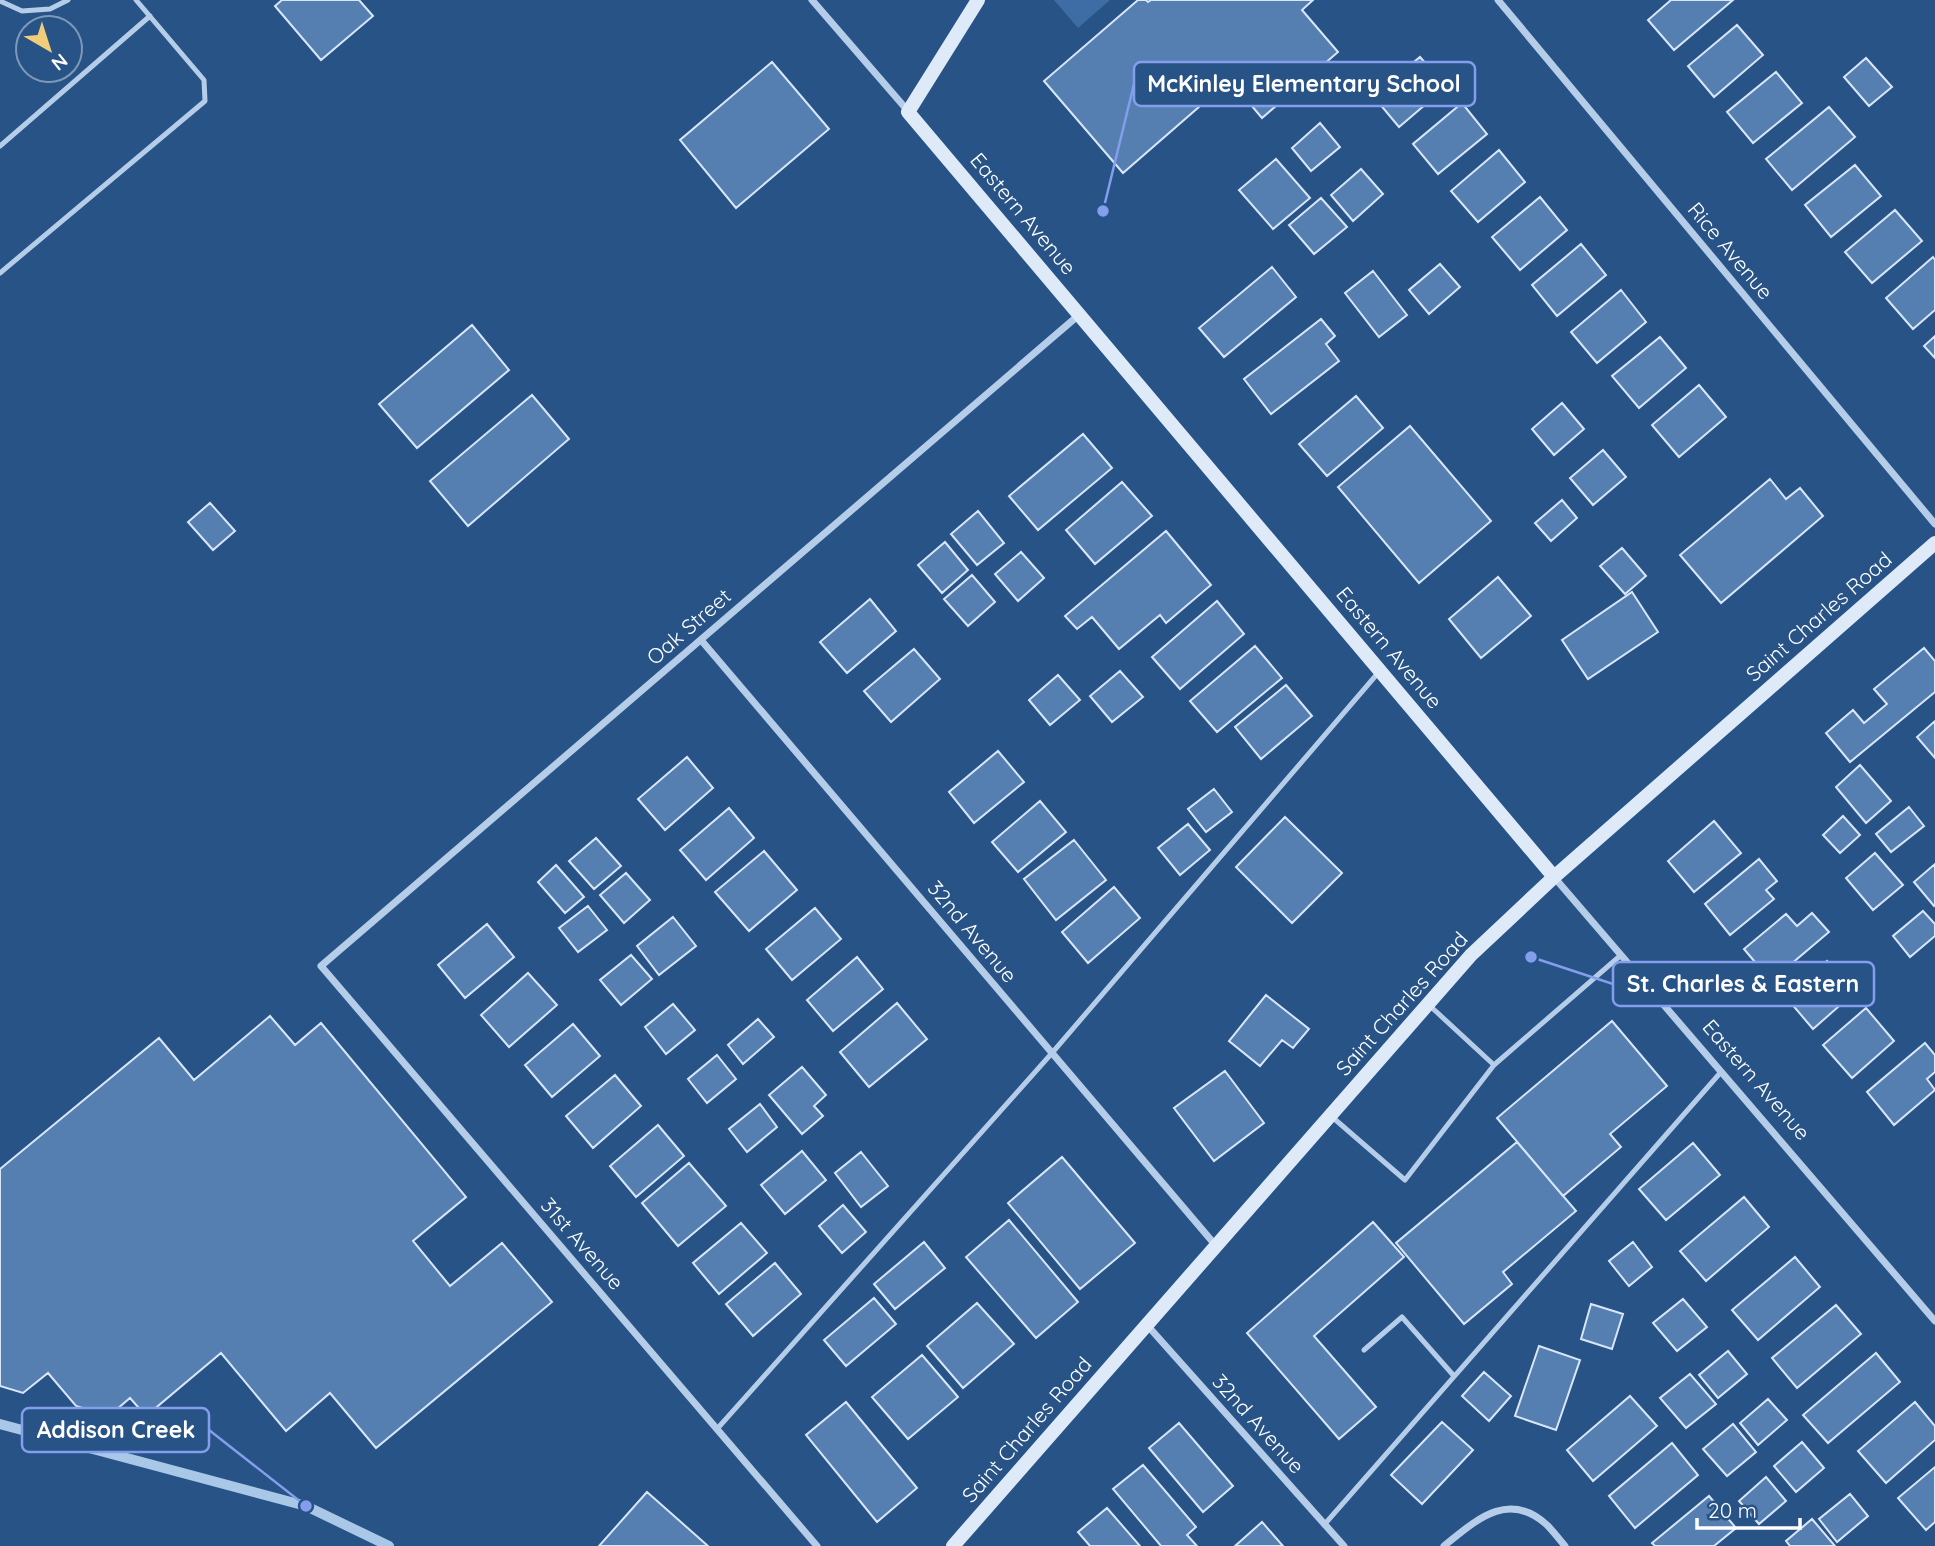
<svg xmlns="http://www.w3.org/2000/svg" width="1935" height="1546" font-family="Quicksand,sans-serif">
  <rect width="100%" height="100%" fill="#285387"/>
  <path fill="#3d6da4" d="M1054,0H1110L1078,28Z"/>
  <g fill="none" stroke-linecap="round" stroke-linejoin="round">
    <path stroke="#a9c8e8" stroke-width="10" d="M0,1424L306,1506L389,1546"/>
  </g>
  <path fill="#557fb1" stroke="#d8e6f7" stroke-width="2" d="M282,0H359L373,16L321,60L275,6Z
    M1138,0H1146L1148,2L1151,0H1313L1302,10L1338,52L1262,118L1230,80L1123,173L1044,81Z
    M1671,0H1733L1674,50L1648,20Z
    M1737,25L1763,55L1714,97L1688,66Z
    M1420,57L1446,87L1399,127L1373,96Z
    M1866,58L1892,87L1869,106L1844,77Z
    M772,62L829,129L736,208L680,140Z
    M1776,72L1802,103L1753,143L1727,112Z
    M1462,103L1487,134L1438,174L1413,144Z
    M1829,107L1855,137L1792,190L1766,159Z
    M1320,123L1340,147L1311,171L1292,148Z
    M1499,150L1525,182L1478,222L1451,191Z
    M1276,159L1310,198L1273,229L1239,190Z
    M1855,165L1881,196L1831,237L1805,205Z
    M1361,169L1383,194L1353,221L1331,195Z
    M1540,197L1567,230L1520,270L1492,237Z
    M1321,198L1347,227L1314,254L1289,225Z
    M1895,210L1922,241L1872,283L1845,252Z
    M1581,244L1606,275L1557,316L1532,285Z
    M1933,257L1935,260V310L1913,329L1886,298Z
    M1440,264L1460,287L1429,314L1409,290Z
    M1272,267L1296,297L1224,357L1199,328Z
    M1373,271L1407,315L1379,337L1345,293Z
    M1621,290L1646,322L1597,363L1571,332Z
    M1321,319L1335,336L1326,344L1339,361L1271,414L1244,379Z
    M472,325L509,370L417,448L379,404Z
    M1935,336V358L1924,346Z
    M1660,337L1686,368L1639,408L1612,376Z
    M1699,385L1726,417L1679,457L1652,425Z
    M532,395L569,439L468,526L430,481Z
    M1356,396L1383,428L1327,476L1299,444Z
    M1562,403L1584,429L1554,455L1532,429Z
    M1410,426L1491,521L1419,583L1338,487Z
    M1083,434L1112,468L1038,530L1009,496Z
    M1603,450L1626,477L1593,505L1570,478Z
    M1770,479L1786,499L1800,488L1823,516L1721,603L1680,555Z
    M1122,482L1152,516L1095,564L1066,530Z
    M1562,500L1577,518L1551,541L1535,523Z
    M210,503L235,531L213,550L188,522Z
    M978,511L1004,543L977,565L951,534Z
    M1166,531L1211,585L1166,623L1160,615L1119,649L1092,617L1077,629L1065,616Z
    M945,542L968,570L942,593L918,565Z
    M1622,548L1646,576L1625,594L1600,566Z
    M1021,552L1044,578L1018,601L995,574Z
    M972,575L995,602L968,626L944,599Z
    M1498,577L1531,616L1481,658L1449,619Z
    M1632,592L1658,632L1588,679L1562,640Z
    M870,599L896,631L847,673L820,642Z
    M1217,601L1244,634L1180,689L1152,657Z
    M1255,646L1282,678L1217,732L1190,701Z
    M1924,648L1935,661V692L1850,762L1826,733L1853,710L1864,723L1887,704L1874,689Z
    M914,649L940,679L891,722L864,691Z
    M1120,671L1143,697L1112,722L1090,696Z
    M1058,675L1080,700L1050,725L1029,700Z
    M1286,685L1312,716L1261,759L1235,727Z
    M1935,721V758L1917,737Z
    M998,751L1024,782L974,823L949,792Z
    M687,757L713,788L665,830L638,799Z
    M1860,765L1891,801L1866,823L1836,787Z
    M1214,789L1232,812L1206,832L1188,809Z
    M1040,801L1066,832L1018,872L992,842Z
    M1909,807L1924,826L1891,852L1876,834Z
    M729,808L754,838L706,880L680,850Z
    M1843,816L1860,835L1840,853L1823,835Z
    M1285,817L1342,873L1292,923L1236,867Z
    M1714,821L1741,853L1694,892L1668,861Z
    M1188,824L1210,850L1180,875L1158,848Z
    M596,838L621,866L594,889L569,861Z
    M1074,840L1106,880L1056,920L1024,879Z
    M764,851L797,890L749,931L715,892Z
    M1875,853L1903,885L1873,910L1846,878Z
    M1759,859L1777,881L1766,890L1774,899L1730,935L1705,904Z
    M1935,864V905L1934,906L1914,882Z
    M556,865L584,897L565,913L538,882Z
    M626,873L650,900L624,923L600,895Z
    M1114,887L1140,918L1088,963L1062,932Z
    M588,906L607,930L578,952L559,928Z
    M815,908L841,939L792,980L766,949Z
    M1923,911L1935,924V936L1910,957L1893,936Z
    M1812,913L1829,932L1771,981L1744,949L1786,914L1797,926Z
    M673,917L696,946L659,975L637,946Z
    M487,924L514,957L465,998L438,965Z
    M631,955L652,979L621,1005L600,980Z
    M857,957L883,989L833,1031L807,1000Z
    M1827,961L1854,993L1813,1029L1785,996Z
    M528,973L557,1005L509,1047L481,1015Z
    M1266,995L1309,1029L1293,1048L1282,1040L1260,1066L1229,1041Z
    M897,1003L927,1039L869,1087L840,1052Z
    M673,1004L695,1030L666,1054L645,1027Z
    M1866,1008L1894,1041L1852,1078L1823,1045Z
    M270,1016L295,1045L321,1023L466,1197L413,1241L450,1286L502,1243L552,1302L376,1448L330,1393L286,1431L221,1353L146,1416L130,1398L109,1416L76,1406L48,1373L23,1393L0,1386V1169L159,1038L194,1080Z
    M758,1019L774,1037L743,1064L728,1045Z
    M1612,1021L1667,1086L1610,1134L1621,1147L1563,1196L1497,1118Z
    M573,1024L600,1056L552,1097L525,1065Z
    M1925,1043L1935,1055V1072L1927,1079L1935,1090L1894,1125L1867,1092Z
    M717,1055L736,1079L707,1103L688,1079Z
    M802,1067L826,1095L814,1106L823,1116L802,1134L769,1095Z
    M1225,1071L1264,1123L1214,1161L1174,1108Z
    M615,1075L641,1106L593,1148L566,1116Z
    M760,1104L777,1127L747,1152L729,1129Z
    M658,1125L684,1156L636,1197L610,1166Z
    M1517,1142L1576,1211L1503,1272L1512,1284L1464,1324L1396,1243Z
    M1693,1143L1720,1175L1666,1220L1639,1189Z
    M802,1151L826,1180L785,1214L761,1185Z
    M861,1152L888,1186L861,1207L835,1173Z
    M1062,1157L1135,1243L1080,1289L1008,1203Z
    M689,1163L726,1206L678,1246L642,1203Z
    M1744,1197L1769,1227L1706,1281L1680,1251Z
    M843,1205L866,1232L842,1253L819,1226Z
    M1009,1220L1078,1302L1036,1338L966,1257Z
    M1373,1222L1404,1257L1314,1336L1376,1407L1339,1439L1247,1333Z
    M741,1223L767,1253L719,1294L693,1263Z
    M924,1242L945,1268L895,1309L874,1284Z
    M1633,1242L1652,1267L1629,1286L1609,1261Z
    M1795,1257L1820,1287L1758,1340L1732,1310Z
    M775,1263L801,1294L753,1336L726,1304Z
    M874,1298L896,1324L846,1366L824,1340Z
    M1683,1299L1707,1327L1677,1351L1653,1323Z
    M977,1303L1014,1344L963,1388L927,1346Z
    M1591,1304L1623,1314L1612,1349L1581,1339Z
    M1836,1305L1861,1334L1797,1388L1772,1358Z
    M1539,1346L1580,1360L1556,1430L1515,1416Z
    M1728,1351L1747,1374L1718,1398L1699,1375Z
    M1876,1353L1900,1382L1828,1443L1803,1415Z
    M922,1355L958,1397L908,1439L872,1397Z
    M1484,1372L1511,1396L1489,1421L1462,1396Z
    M1690,1374L1716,1404L1686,1428L1660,1398Z
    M1630,1396L1657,1426L1593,1481L1567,1450Z
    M1768,1399L1787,1420L1758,1445L1740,1423Z
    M846,1402L917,1488L877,1522L806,1435Z
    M1915,1402L1935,1426V1440L1886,1483L1858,1451Z
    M1442,1422L1473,1450L1422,1504L1391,1475Z
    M1179,1423L1233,1486L1203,1512L1149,1448Z
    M1733,1424L1756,1452L1727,1476L1703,1449Z
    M1802,1442L1824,1468L1796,1492L1774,1466Z
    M1672,1443L1698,1475L1635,1528L1609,1496Z
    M1143,1465L1196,1527L1187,1535L1197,1546H1161L1113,1489Z
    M1935,1467V1522L1926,1530L1898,1498Z
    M1766,1477L1786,1501L1759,1524L1739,1501Z
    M647,1492L708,1546H599Z
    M1850,1494L1868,1516L1837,1542L1819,1519Z
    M1709,1496L1736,1528L1714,1546H1655L1652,1543Z
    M1107,1508L1140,1546H1090L1078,1532Z
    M1812,1519L1835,1546H1790L1786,1541Z
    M1262,1522L1283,1546H1235Z"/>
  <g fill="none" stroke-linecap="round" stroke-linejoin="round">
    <path stroke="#b5cde8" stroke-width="5" d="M0,1L22,11L50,9L68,0
      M0,146L150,16
      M0,273L205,101L204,80L136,0
      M1429,1005L1494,1065
      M1331,1116L1405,1180L1494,1065L1621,955
      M1364,1350L1402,1317L1454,1376
      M717,1429L1052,1053L1378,673
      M1324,1525L1721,1072"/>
    <path stroke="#b5cde8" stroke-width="7" d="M812,0L908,111
      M1498,0L1935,524
      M701,640L1217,1247
      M1554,877L1935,1321
      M1147,1325L1344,1546
      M817,1546L321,966L1080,314
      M1444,1546C1475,1521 1508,1489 1547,1525C1553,1531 1559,1539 1565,1546"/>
    <path stroke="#deeaf7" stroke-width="14" d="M978,0L908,112L1554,877
      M953,1546L1471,955L1554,877L1935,543"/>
  </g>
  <g text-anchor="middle" stroke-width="7" stroke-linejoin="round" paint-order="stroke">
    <g font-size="21" fill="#fff" stroke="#285387">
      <text transform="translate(1023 214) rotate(50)" y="7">Eastern Avenue</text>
      <text transform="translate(1730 251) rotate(50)" y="7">Rice Avenue</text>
      <text transform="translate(1819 617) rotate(-41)" y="7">Saint Charles Road</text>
      <text transform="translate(689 627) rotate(-41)" y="7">Oak Street</text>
      <text transform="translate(1389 648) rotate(50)" y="7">Eastern Avenue</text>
      <text transform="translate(972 932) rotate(50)" y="7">32nd Avenue</text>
      <text transform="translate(1402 1004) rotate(-48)" y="7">Saint Charles Road</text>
      <text transform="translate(1756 1080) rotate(49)" y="7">Eastern Avenue</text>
      <text transform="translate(582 1244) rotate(49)" y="7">31st Avenue</text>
      <text transform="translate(1258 1424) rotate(48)" y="7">32nd Avenue</text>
      <text transform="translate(1027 1430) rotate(-49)" y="7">Saint Charles Road</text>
    </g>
  </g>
  <path fill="none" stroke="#839eea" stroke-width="2.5" d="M1103 211L1134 84M1531 957L1613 984M306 1506L209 1430"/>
  <g fill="#839eea" stroke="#285387" stroke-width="2.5">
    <circle cx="1103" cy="211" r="7"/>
    <circle cx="1531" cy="957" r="7"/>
    <circle cx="306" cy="1506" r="7"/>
  </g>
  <g fill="#285387" stroke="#839eea" stroke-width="2.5">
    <rect x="1134" y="62" width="341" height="44" rx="7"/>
    <rect x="1613" y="962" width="261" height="44" rx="7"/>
    <rect x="22" y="1408" width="187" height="44" rx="7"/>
  </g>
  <g font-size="23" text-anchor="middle" font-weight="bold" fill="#fff">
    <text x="1304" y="92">McKinley Elementary School</text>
    <text x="1743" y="992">St. Charles &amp; Eastern</text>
    <text x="116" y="1438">Addison Creek</text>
  </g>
  <g transform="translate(49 49) rotate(141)"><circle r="33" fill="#285387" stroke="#7e98b7" stroke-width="2"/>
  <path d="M0-5L12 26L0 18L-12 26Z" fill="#f0cc7b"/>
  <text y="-10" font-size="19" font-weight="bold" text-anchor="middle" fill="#ffffff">N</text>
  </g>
  <path d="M1697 1518v10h103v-10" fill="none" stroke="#ffffff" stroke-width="3.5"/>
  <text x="1708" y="1518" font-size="21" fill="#ffffff" stroke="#285387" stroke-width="5" paint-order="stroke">20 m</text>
</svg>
